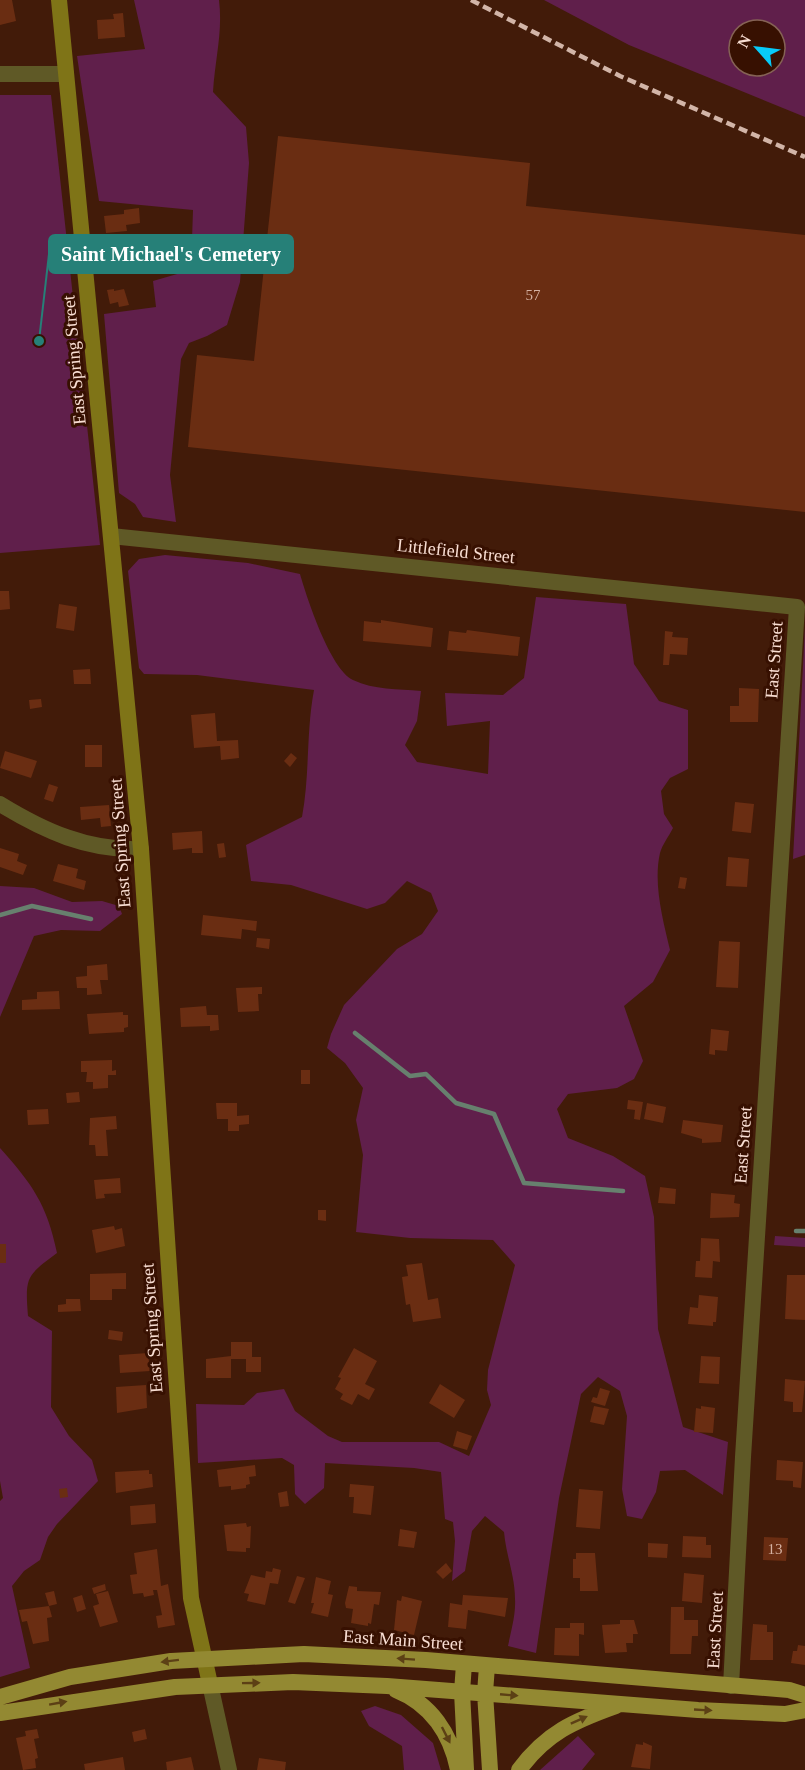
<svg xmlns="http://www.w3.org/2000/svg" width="805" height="1770" font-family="'Times New Roman',serif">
  <rect width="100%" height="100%" fill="#421b09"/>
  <path fill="#601f4b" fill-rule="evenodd" d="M134,0H219C223,32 215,59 213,92L246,127L249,163L240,282L227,325L207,336L189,343L181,359L170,475L176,522L143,517L135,504L119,493L104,314L156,307L153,281L191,270L193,210L99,201L77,56L145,49Z
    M544,0H805V117L629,45ZM739,30H775V66H739Z
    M0,95H51L100,545L0,553Z
    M165,555L248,563L300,574C307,598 330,669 353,680C374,690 398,689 421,691L417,721L405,745L417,762L488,774L490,721L447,726L445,693L503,695L524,678L536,597L626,604L634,664L659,701L688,710V769L670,778L661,791L664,814L673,828C669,836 662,845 660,853C653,884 663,920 670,950L653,982L624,1006L643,1061L634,1079L617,1088L568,1094L557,1109L568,1138L613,1156L645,1176L654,1217L658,1329L683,1427L728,1442L723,1495L685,1470L660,1471L656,1492L642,1519L627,1516L622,1489L627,1416L620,1391L598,1377L581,1394L559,1498L536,1653L508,1646C511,1631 516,1614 515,1599C515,1576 506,1555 504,1532L485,1516L472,1531L465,1571L452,1581L455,1541L453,1522L445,1519L441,1472L414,1468L325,1463L324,1488L305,1504L295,1494L294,1465L282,1458L198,1463L196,1404L244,1405L257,1393L284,1389L295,1411L328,1436L342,1442H439L469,1456L491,1405L487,1390L488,1370L515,1265L493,1240L410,1238L356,1232L363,1155L356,1120L363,1088L345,1063L327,1048L331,1034L344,1005L397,949L422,934L438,911L431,893L407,881L385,903L367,909L291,885L251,881L246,845L302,817C310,774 306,732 314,690L197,675L144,674L139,668L128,571L139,559Z
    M805,627V855L793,859Z
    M0,886L34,888L72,902L102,901L119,906L122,914L100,931L61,930L34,936L0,1017Z
    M0,1148C32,1184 47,1204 57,1253C26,1276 25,1277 28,1316L52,1331L51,1407L69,1436L92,1460L98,1481L57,1524L48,1537L40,1560L24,1571L12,1586L30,1668L0,1677V1501L3,1498L0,1481Z
    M775,1236L805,1238V1247L774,1245Z
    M375,1706L401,1715L433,1743L441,1770H404L402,1746L369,1726L361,1711Z
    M578,1736L595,1754L582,1770H540Z"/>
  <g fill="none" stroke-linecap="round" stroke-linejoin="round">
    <path stroke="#67806e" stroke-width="4.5" d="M0,915L32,906L91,919
      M355,1033L410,1076L426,1074L456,1103L494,1114L524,1183L623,1191
      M796,1231H805"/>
  </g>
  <path fill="#6a2d12" d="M0,0H12L16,21L0,25Z
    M123,13L125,37L98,39L97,20L114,19L113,14Z
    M278,136L530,163L526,206L805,235V512L188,447L197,355L254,361Z
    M139,208L140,223L126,225L127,231L106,233L104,216L124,214V210Z
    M114,289V291L124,289L129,305L119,307L118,302L110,304L107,290Z
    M0,591H9L10,609L0,610Z
    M59,604L77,607L74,631L56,628Z
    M381,620L433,628L431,647L363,641L364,621L381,623Z
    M467,630L520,637L518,656L447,650L449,631L466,633Z
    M665,631L673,632L672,637L688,638L687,655L670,654L669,665H663Z
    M90,669L91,684H74L73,670Z
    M739,688L759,689L758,722H730V706H739Z
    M41,699L42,707L30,709L29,700Z
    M215,713L217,741L238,740L239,758L221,760L220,746L194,748L191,715Z
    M85,745H102V767H85Z
    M5,751L37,761L31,778L0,768Z
    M291,753L297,758L290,767L284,761Z
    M49,784L58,787L53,802L44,799Z
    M735,802L754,804L751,833L732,831Z
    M109,805L111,826L101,827L100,818L81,820L80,807Z
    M202,831L203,853H192V848L173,850L172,833Z
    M224,843L226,857L219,858L217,844Z
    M0,848L19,854L17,861L27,865L23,875L0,867Z
    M728,857L749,859L747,887L726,886Z
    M58,864L78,869L76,878L86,881L84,890L53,881Z
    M680,877L687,878L685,889L678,888Z
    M203,915L257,921L256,931L242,929L241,939L201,935Z
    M257,938L270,939L269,949L256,947Z
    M719,941L740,942L738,988L716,987Z
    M107,964L108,980H100L102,994L87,995V988H77L76,977L87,976V966Z
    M262,987V994H258L259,1011L238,1012L236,988Z
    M59,991L60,1009L22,1010V1000L37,999V992Z
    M206,1006L207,1015H218L219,1030L210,1031V1026L181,1027L180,1008Z
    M123,1012V1015H128V1027L124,1028V1032L89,1034L87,1014Z
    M711,1029L729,1031L727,1051L715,1050V1055L709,1054Z
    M112,1060V1071L116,1070V1075H108V1088L93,1089V1082H86L87,1072H81V1061Z
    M301,1070H310V1084H301Z
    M79,1092L80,1102L67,1103L66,1093Z
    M628,1100L643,1102L640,1120L634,1119L635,1110L627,1109Z
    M216,1103H237V1116L249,1115V1124L239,1125V1131H228V1119H217Z
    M647,1103L666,1107L663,1123L644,1119Z
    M48,1109L49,1124L28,1125L27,1110Z
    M116,1116L117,1129L106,1130L108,1156H96L95,1145H89L90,1118Z
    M683,1120L723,1125L721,1142L702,1143V1139L681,1133Z
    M120,1178L121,1193L104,1194L105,1198L96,1199L94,1180Z
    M660,1187L676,1189L675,1204L658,1203Z
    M711,1193L735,1195L734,1203L740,1204L739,1217L710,1218Z
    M318,1210H326V1221L318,1220Z
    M114,1226L115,1230L122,1228L125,1246L96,1253L92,1230Z
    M701,1238L719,1239L720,1262L713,1261L712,1278L695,1277L696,1261H700Z
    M0,1244H6V1263H0Z
    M422,1263L428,1300L438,1298L441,1318L413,1322L410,1304L406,1305L402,1277L408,1276L406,1265Z
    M126,1273V1289H112V1300H90V1274Z
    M787,1275H805V1320L785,1319Z
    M699,1295L718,1297L716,1322H713V1326L688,1324L690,1307L698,1308Z
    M66,1299H80L81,1311L58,1312V1305L66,1304Z
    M109,1330L123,1332L122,1341L108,1339Z
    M231,1342H252V1357H261V1372H246V1359H231V1378H206V1359L231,1356Z
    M354,1348L377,1361L365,1384L375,1389L369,1400L358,1394L352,1405L340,1399L343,1394L335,1389L341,1378L338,1377Z
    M148,1353L150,1371L120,1373L119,1355Z
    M701,1356L720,1357L719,1384L699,1383Z
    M785,1379L805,1381L802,1412H793V1402L784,1401Z
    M440,1384L465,1400L454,1418L429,1403Z
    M146,1385L147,1408L117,1413L116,1387Z
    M600,1388L610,1391L605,1406L591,1402L593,1397L597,1398Z
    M594,1406L609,1409L604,1425L590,1422Z
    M701,1406L715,1408L713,1433L694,1432L696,1408L701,1409Z
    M457,1431L472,1436L467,1450L453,1446Z
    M777,1460L803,1462L801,1488L793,1487V1481L776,1480Z
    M255,1465L256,1476L249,1477L250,1484L246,1485V1488L231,1490V1486L219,1487L217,1470Z
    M149,1470V1474H152L153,1487L116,1493L115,1472Z
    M350,1484L374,1486L371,1515L353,1513L354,1497H349Z
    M67,1488L68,1497L60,1498L59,1489Z
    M579,1489L603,1491L600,1529L576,1527Z
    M287,1491L289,1506L280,1507L278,1493Z
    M155,1504L156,1523L131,1525L130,1506Z
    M246,1523L247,1527L251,1526L250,1548H246V1552L227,1551L224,1525Z
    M400,1529L417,1532L414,1548L398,1546Z
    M683,1536L706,1537V1545H711V1558L682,1557Z
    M764,1537L788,1538L786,1561L763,1560Z
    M648,1543L668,1544L667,1558L648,1557Z
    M157,1549L161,1586L168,1584L175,1625L158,1628L156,1616L162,1615L157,1590H153L154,1595L144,1597L143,1593L133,1594L130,1575L137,1574L134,1553Z
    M576,1553H595L598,1591H580V1578H573V1559H576Z
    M446,1563L452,1571L443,1579L436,1572Z
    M273,1568L281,1570L278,1584L270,1583L265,1605L247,1601L249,1594L244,1593L251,1575L265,1578L266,1571L272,1572Z
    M684,1573L704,1575L702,1603L682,1601Z
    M297,1576L305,1578L295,1604L288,1602Z
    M316,1577L331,1581L328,1594L333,1595L328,1617L311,1613L314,1603H311Z
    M105,1584L106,1590L94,1594L92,1588Z
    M349,1586L357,1587V1591L381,1592L379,1605L374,1604L371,1624L368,1623V1626L351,1623L353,1609L346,1608L345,1603Z
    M54,1591L57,1604L49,1606L45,1593Z
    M108,1591L118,1622L100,1627L93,1606L99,1604L96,1594Z
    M82,1595L86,1609L77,1612L73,1598Z
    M463,1595L508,1598L505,1617L468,1610L466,1629L448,1627L450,1603L462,1605Z
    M402,1596L422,1601L414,1635L394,1630L397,1600L401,1601Z
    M49,1606L52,1617L47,1618L49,1641L33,1644L27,1621L22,1622L19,1610Z
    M671,1607H684V1620H698V1636H692L691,1654H670Z
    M620,1620H634L638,1634H633V1643H626L627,1652L605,1653L602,1625L620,1624Z
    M570,1623H584V1635L579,1634V1656L554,1655L555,1628H570Z
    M753,1624L767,1625V1632H773V1660H750Z
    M798,1645L805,1646V1665L791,1663L793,1651H797Z
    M37,1729L39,1738L34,1739L38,1758L35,1759L36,1768L23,1770L16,1738L26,1736L25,1731Z
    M145,1729L147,1739L134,1742L132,1732Z
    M643,1742L652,1746L650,1769L631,1767L636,1744L643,1745Z
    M123,1757L125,1770H85L84,1764Z
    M191,1757L194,1770H167L166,1762Z
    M259,1758L286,1762L285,1770H257Z"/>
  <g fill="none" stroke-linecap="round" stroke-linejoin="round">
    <path stroke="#5f5926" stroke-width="16" d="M0,74H66
      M111,536L797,607L743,1457L731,1686
      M0,804C44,831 88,851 141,849
      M210,1684L229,1770"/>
    <path stroke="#7f7417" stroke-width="16" d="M59,0L141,849L191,1598L210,1684"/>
    <path stroke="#938932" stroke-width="16" d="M464,1664L462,1692L466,1770
      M487,1666L485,1693L490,1770
      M396,1690C431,1704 451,1734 458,1770
      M0,1697L70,1677L171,1661L304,1654L426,1660L789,1690L805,1695
      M0,1713L175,1687L293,1682L387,1686L698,1710L785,1714L805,1710
      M519,1770C546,1733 574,1721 616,1706"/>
    <path stroke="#d2b5a8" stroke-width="4.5" stroke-dasharray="9 4.5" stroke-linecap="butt" d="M471,0L620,76L805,157"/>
  </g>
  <defs><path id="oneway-solid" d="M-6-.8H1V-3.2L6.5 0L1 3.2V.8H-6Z" transform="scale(1.5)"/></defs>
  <g fill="#5c4015">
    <use href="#oneway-solid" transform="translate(406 1659) rotate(-176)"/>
    <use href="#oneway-solid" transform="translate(170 1661) rotate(173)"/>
    <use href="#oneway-solid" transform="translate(251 1683) rotate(-1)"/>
    <use href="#oneway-solid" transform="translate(509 1695) rotate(5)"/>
    <use href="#oneway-solid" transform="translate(58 1703) rotate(-10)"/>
    <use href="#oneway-solid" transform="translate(703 1710) rotate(3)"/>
    <use href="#oneway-solid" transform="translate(579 1720) rotate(-24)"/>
    <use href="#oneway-solid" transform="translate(446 1735) rotate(63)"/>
  </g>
  <g text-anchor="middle" stroke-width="6" stroke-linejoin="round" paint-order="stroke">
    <g font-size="15" fill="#d5b2a3">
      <text x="533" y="300">57</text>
      <text x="775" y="1554">13</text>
    </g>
    <g font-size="18" fill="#f9ded3" stroke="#371001">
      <text transform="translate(74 360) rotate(-95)" y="6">East Spring Street</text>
      <text transform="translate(456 551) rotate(6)" y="6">Littlefield Street</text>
      <text transform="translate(774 660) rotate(-86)" y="6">East Street</text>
      <text transform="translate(120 843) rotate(-94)" y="6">East Spring Street</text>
      <text transform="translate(743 1145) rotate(-86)" y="6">East Street</text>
      <text transform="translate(152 1328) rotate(-94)" y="6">East Spring Street</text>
      <text transform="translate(715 1630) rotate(-87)" y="6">East Street</text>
      <text transform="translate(403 1640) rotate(4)" y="6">East Main Street</text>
    </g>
  </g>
  <path fill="none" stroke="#268078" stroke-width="2" d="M39 341L49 254"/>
  <circle fill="#268078" stroke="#371001" stroke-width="2" cx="39" cy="341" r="6"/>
  <rect fill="#268078" stroke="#268078" stroke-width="2" x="49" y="235" width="244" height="38" rx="6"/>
  <g font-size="20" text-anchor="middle" font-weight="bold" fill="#fff">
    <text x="171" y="261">Saint Michael's Cemetery</text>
  </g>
  <g transform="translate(757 48) rotate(298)"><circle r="28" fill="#371001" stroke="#856255" stroke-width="1.5"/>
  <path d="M0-4.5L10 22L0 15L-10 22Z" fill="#07cbf9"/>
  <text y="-9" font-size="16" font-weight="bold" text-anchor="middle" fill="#f9ded3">N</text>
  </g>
</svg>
